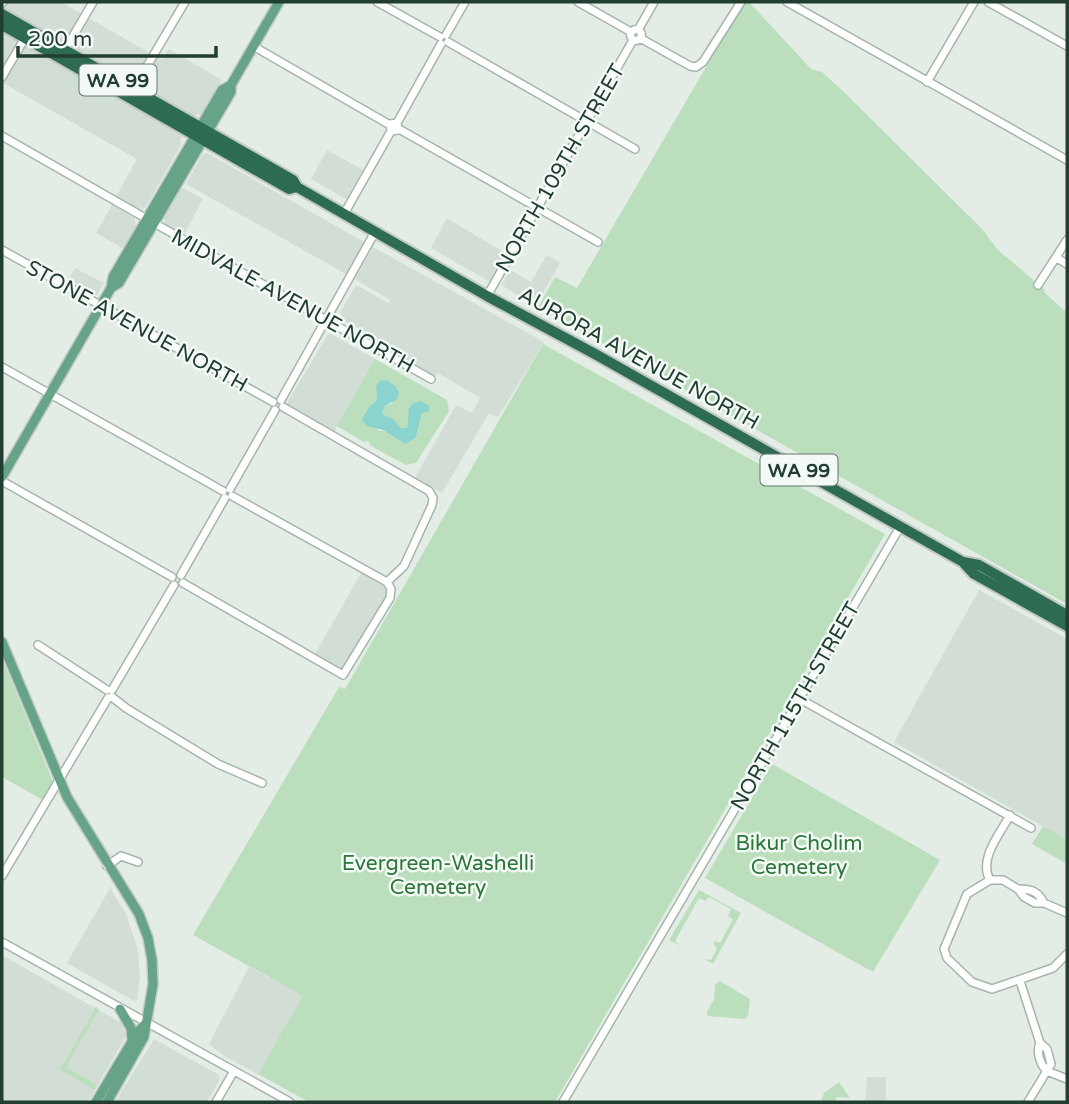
<svg xmlns="http://www.w3.org/2000/svg" width="1069" height="1104" font-family="'Varela Round',sans-serif">
  <rect width="100%" height="100%" fill="#e3ede6"/>
  <path fill="#d1ddd5" d="M2,2H61L162,60L169,49L222,80L202,114L195,115L180,140L181,145L145,208L138,209L135,212L114,200L137,159L3,83L35,27L2,8Z
    M2,31L19,41L2,71Z
    M327,150L363,170L346,199L311,179Z
    M207,153L364,242L348,275L186,184L203,154Z
    M181,187L203,199L183,236L167,227L163,218Z
    M112,205L134,218L136,226L124,249L96,233Z
    M447,218L508,255L492,283L431,248Z
    M373,247L544,342L498,417L489,413L442,493L416,479L417,474L456,405L472,413L480,398L438,373L435,377L382,347L384,343L342,319L340,313L356,285L388,303L390,300L355,279Z
    M547,255L560,263L536,306L506,288L502,284L510,270L531,282Z
    M75,268L104,283L97,295L92,297L67,282Z
    M329,333L375,359L333,434L285,406Z
    M361,573L385,586L388,596L344,668L341,669L315,654Z
    M979,590L1067,639V840L894,742Z
    M110,888L126,914L138,950L140,976L137,1000L134,1001L67,963Z
    M2,955L123,1024L126,1036L88,1102H2Z
    M249,967L304,996L258,1074L226,1057L209,1044Z
    M154,1039L219,1075V1081L207,1102H115Z
    M867,1077H886V1100L890,1102H865Z"/>
  <path fill="#bbdebd" fill-rule="evenodd" d="M744,2H749L811,69L822,72L845,93L982,229L998,250L1045,290L1044,292L1067,313V604L538,307L555,277L577,288Z
    M543,344L885,534L555,1102H309L258,1074L303,996L193,935L339,687L345,689Z
    M375,359L447,400L449,411L416,463L406,465L371,446L368,441L364,442L337,426ZM376,386L393,403L385,406L382,414L393,420L401,428H407L409,422L429,406L422,413L416,437L377,430L369,407L377,400Z
    M2,658L53,782L43,800L2,777Z
    M772,764L940,860L873,972L705,878Z
    M1043,826L1067,840V864L1032,844Z
    M699,890L741,913L713,964L704,959L711,960L717,949L713,943L715,941L720,943L733,919L728,916L731,909L709,897L705,901L699,898L675,941L680,946L669,940Z
    M720,981L750,999L748,1016L745,1019L707,1016V1012L714,999L715,984Z
    M96,1007L99,1009L66,1067L97,1085L95,1090L56,1067L61,1068Z
    M839,1082L850,1098L837,1097L835,1102H821L824,1093Z"/>
  <path fill="#8ad3cf" d="M386,380L395,386L399,393L397,399L385,406L382,414L393,419L401,428H407C411,415 403,404 421,401L429,406V411L422,413L416,437L406,444L383,430L367,426L362,420L369,407L377,400L376,386L380,381Z"/>
  <g fill="none" stroke-linecap="round" stroke-linejoin="round">
    <defs>
      <path id="minor" d="M377,2L440,37
        M578,2L631,32
        M787,2L1067,160
        M988,2L1067,46
        M2,3L3,2
        M630.5 35a5.5 5.5 0 1 1 11 0a5.5 5.5 0 1 1-11 0Z
        M638,30L654,2
        M446,35L465,2
        M640,38L690,66L696,67L703,62L741,2
        M448,42L635,149
        M253,46L390,125
        M65,50L93,2
        M2,77L25,38
        M927,82L974,2
        M134,88L185,2
        M397,123L441,44
        M399,129L598,242
        M2,136L147,219
        M344,214L391,131L390,124L397,123L398,130L391,131
        M154,223L431,379
        M2,250L273,402
        M1057,258L1067,264
        M1038,285L1067,240
        M487,296L633,40
        M2,367L223,491
        M281,400L375,232
        M283,407L429,491L433,498L432,505L404,566L387,582
        M2,481L172,577
        M230,489L275,410
        M232,496L387,582
        M181,575L225,498
        M183,583L343,675L390,598L391,589L387,582
        M38,645L107,690
        M112,690L174,585
        M112,697L126,708L218,764L262,783
        M800,699L1031,828
        M107,866L121,856L138,862
        M2,876L108,698
        M990,880C978,859 1000,834 1010,815
        M1018,889C1031,889 1038,891 1044,903
        M1067,913L1044,903H1035L1024,897L1018,889L1003,880H990L967,894L944,949L947,958L972,982L992,989L1053,968L1067,954
        M2,942L290,1102
        M1020,981L1040,1043L1047,1049L1051,1064L1028,1102
        M1040,1043C1036,1051 1040,1065 1047,1071
        M1047,1071L1067,1079
        M216,1102L234,1071
        M563,1102L900,527"/>
      <path id="major" d="M111,288L119,283L129,266L231,92V85
        M2,477L111,288L113,277L222,90L231,85L279,2
        M2,642L67,797L139,914L148,938L152,960L153,984L144,1037L107,1102
        M120,1009L131,1028L132,1039
        M96,1102L137,1033L146,1023"/>
      <path id="highway" d="M2,14L293,180L297,187L487,296L595,354L963,562L979,565L1067,615
        M2,25L289,189L297,187
        M963,562L974,574L1067,626"/>
    </defs>
    <use href="#minor" stroke="#a5b5ac" stroke-width="10"/>
    <use href="#major" stroke="#c1c9c5" stroke-width="12"/>
    <use href="#highway" stroke="#c1c9c5" stroke-width="14"/>
    <use href="#minor" stroke="#fff" stroke-width="7"/>
    <use href="#major" stroke="#66a387" stroke-width="9"/>
    <use href="#highway" stroke="#2d6b52" stroke-width="10"/>
  </g>
  <g text-anchor="middle" stroke-width="5" stroke-linejoin="round" paint-order="stroke">
    <g fill="#f3f9f5" stroke="#61766c" stroke-width="2">
      <rect x="79.5" y="64.5" width="77" height="31" rx="5"/>
      <rect x="760.5" y="454.5" width="77" height="31" rx="5"/>
    </g>
    <g font-size="19" font-weight="bold" fill="#223e31">
      <text x="118" y="87">WA 99</text>
      <text x="799" y="477">WA 99</text>
    </g>
    <g font-size="21" fill="#223e31" stroke="#f3f9f5">
      <text transform="translate(560 168) rotate(-60)" y="7">NORTH 109TH STREET</text>
      <text transform="translate(293 301) rotate(29)" y="7">MIDVALE AVENUE NORTH</text>
      <text transform="translate(137 326) rotate(29)" y="7">STONE AVENUE NORTH</text>
      <text transform="translate(639 358) rotate(29)" y="7">AURORA AVENUE NORTH</text>
      <text transform="translate(795 706) rotate(-60)" y="7">NORTH 115TH STREET</text>
    </g>
    <g font-size="21" fill="#2b7639" stroke="#f3f9f5">
      <text x="799" y="850">Bikur Cholim<tspan x="799" dy="24">Cemetery</tspan></text>
      <text x="438" y="870">Evergreen-Washelli<tspan x="438" dy="24">Cemetery</tspan></text>
    </g>
  </g>
  <rect width="1069" height="1104" fill="none" stroke="#223e31" stroke-width="7"/>
  <path d="M18 46v10h198v-10" fill="none" stroke="#223e31" stroke-width="3.5"/>
  <text x="28" y="46" font-size="21" fill="#223e31" stroke="#f3f9f5" stroke-width="5" paint-order="stroke">200 m</text>
</svg>
